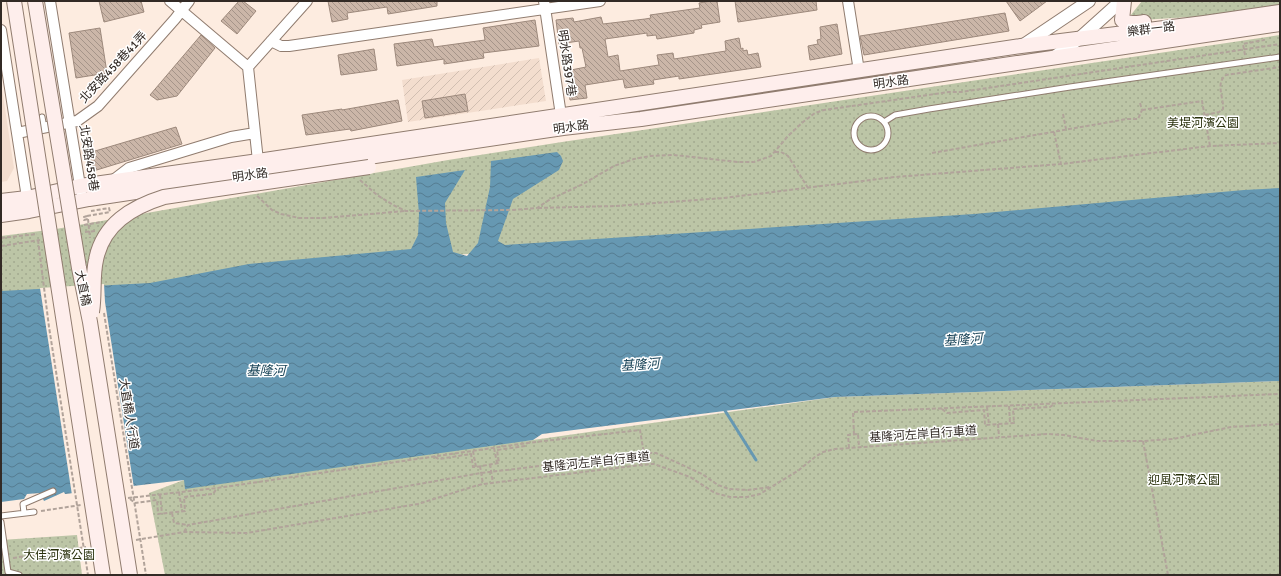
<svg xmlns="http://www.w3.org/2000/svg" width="1281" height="576" font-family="Signika,'Noto Sans TC',sans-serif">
  <defs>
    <pattern id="industrial-furrows" width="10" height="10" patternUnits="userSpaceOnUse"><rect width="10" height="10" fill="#f3ddce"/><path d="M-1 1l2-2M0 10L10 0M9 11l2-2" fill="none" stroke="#d1beb1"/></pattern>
    <pattern id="park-dots" width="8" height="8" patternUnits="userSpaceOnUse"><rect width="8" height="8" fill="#bcc5a6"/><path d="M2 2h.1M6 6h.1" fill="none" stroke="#a2a98f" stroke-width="1.8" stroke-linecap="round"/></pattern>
    <pattern id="water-waves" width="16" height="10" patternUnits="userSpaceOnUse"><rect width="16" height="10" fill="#6698b2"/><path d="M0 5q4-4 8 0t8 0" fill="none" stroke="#557c91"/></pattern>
    <pattern id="building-back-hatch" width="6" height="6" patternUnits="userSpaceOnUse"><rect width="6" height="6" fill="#cbb6a8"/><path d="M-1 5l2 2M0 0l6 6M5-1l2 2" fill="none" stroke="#a59489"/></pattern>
  </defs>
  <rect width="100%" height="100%" fill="#fdece0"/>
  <path fill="#f3ddce" d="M1,82L14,168L7,181L1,182Z"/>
  <path fill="url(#industrial-furrows)" d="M539,58L546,101L408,122L402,80Z"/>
  <path fill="url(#park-dots)" d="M1142,1H1280V6L1205,16L1126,21Z
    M1280,35V193L388,260L1,299V236L56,229L448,160L562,142Z
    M1280,381V575H165L149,493L184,480L533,440L835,397Z
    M77,535L82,575H1V540Z"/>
  <path fill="url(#water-waves)" d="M557,152L561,156L563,161L559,170L513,199L498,241L505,245L974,214L1244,190L1280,188V381L835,397L542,434L533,440L185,489L184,480L65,494L64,492L44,501L40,493L27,494L24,499L1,502V291L150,283L249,264L411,249L418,235L419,214L416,177L465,170L445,203L446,223L453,252L467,256L478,243L490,187L491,161Z"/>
  <path fill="#fdece0" d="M104,284L105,302L134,488L72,495L40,288Z"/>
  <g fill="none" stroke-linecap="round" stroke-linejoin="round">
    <path stroke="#6698b2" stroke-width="3" d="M724,409L756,460"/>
  </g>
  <path fill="url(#building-back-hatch)" stroke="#9d897c" d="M99,1H141L144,12L104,22Z
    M239,1H243L256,11L237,34L221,21Z
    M328,1H437V6L388,14L387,7L347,13L348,19L332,22Z
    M711,1H717L720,22L701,25L702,28L694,30V33L657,39L656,35L647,36V33L605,39L608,57L618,55L620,71L659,65L657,55L673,53L674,59L726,51L725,41L739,38L741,49L743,48V51L747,50L748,55L758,53L761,67L679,79V76L653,80L654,84L625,88L623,79L585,85L587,98L570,100L566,71L586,67L582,48H580L579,41L559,44L556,20L573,18L574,22L601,17L603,24L645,19L651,18L650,15L700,8L699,3Z
    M735,1H816L817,10L738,22Z
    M1006,1H1047L1020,21Z
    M1005,13L1009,31L864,55L860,36Z
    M535,20L539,46L483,53L484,58L444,64V59L397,66L394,44L432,39L434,47L485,40L483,28Z
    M837,24L842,54L810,60L808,46L818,44L817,40L821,39L820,27Z
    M100,28L107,73L76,78L69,33Z
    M201,35L215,48L177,96L157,100L150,95Z
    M374,49L377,70L341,75L338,55Z
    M465,94L468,111L425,118L422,101Z
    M398,100L402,121L351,131L350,129L306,135L302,115L342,109V110Z
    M176,127L182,144L90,172L85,154Z"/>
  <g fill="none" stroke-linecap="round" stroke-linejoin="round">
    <defs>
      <path id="service" d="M854 133a17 17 0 1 1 34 0a17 17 0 1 1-34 0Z
        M42,117L44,128
        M884,122L895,115L929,109L1070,87L1280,57
        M24,513L23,504L53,491
        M1,516L34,512
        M1,522L8,572L19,575"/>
      <path id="minor" d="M50,1L81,192
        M170,1L248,67
        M544,1L562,122
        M848,1L859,71
        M1,30L28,204
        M271,41L281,46H289L600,1
        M17,133L77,121L98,106L175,19L189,1
        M258,161L248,67L307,1
        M112,181L129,168L231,137L255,133"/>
      <path id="tertiary" d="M1022,46L1089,1
        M1053,58L1080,38L1121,1"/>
      <path id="secondary" d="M1124,1L1122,20C1128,25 1137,23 1144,22
        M1,201L27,198L80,186L258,161L1021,46L1204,23L1280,12
        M1,215L29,211L89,199L563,128L641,119L1280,24"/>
    </defs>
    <use href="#service" stroke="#907c6f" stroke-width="7"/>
    <use href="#minor" stroke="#907c6f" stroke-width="12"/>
    <use href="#tertiary" stroke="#907c6f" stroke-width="14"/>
    <use href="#secondary" stroke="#907c6f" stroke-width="16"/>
    <path stroke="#b1a39a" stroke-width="2" stroke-dasharray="4 2" stroke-linecap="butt" d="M1245,55L1243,44L1264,40V39
      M1142,110L1202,101L1210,146
      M1063,114L1066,129
      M1205,115L1219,112L1223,109C1224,98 1215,83 1226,75L1280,67
      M1054,132L1061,164
      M775,152H781L788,156L808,188
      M932,153L1127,119H1138L1142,110L1140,103
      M360,180L377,195L395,206L406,211L512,210L537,208L549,200L583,184L614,166L634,159L650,156L674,155L738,162H754L771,156L788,136L803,122L815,113L824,110L949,92H961L1280,44
      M257,196L272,210L281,214L299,218H323L405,211
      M538,208L615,206L724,198L895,177L1061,164L1210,146L1280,143
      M87,216L84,217V220L88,219
      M85,232L95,231
      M1,238L37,234
      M1,246L40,240
      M1009,406L1010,423
      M987,407L989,425
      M942,409L947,413L984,410L985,425L1014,423L1013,409L1050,407L1053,405
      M998,424L999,437
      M854,435L853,412L1280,394
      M1143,441L1168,575
      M494,448L497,463
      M849,448L848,435L858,434L859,447
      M473,451L476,467
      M649,453L650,464
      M640,455L641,465
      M435,457L439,459L471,454L473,467H476L499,463L497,450L525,446L527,443
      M490,464L493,483
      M480,466L483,484
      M179,492L182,511
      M160,495L162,514
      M128,498L217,488L527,443L640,430L644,454
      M130,499L135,503L157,500L158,514L185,511L184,497L213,494L217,488
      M41,511L81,505
      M172,513L174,523L188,525
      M184,532L188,525L481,473L649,453H656L702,474L718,485L729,489L748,490L770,487
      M136,540L184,532L247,533L418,504L475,486L483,484L650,464H654L690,477L715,493L730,497H747L760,494L799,470L815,457L823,452L835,449L1047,434L1064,435L1097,441H1143L1173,439L1231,427L1280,424
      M13,558L86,547"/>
    <use href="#service" stroke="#fff" stroke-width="5"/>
    <use href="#minor" stroke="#fff" stroke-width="10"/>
    <use href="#tertiary" stroke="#fff" stroke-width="12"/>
    <use href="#secondary" stroke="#feeeec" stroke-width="14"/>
    <defs>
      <path id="secondary-bridge" d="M14,1L103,575
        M35,1L79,268L90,322L130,575
        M92,312C95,294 92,277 96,260C103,224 132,207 164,197L369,167"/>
    </defs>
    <use href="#secondary-bridge" stroke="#907c6f" stroke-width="16" stroke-linecap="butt"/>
    <path stroke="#b1a39a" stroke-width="2" stroke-dasharray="4 2" stroke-linecap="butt" d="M87,216L110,212L109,208L91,211
      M88,219L90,238
      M84,225L101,222
      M38,240L49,327L88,575
      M104,313L146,575"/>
    <use href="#secondary-bridge" stroke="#feeeec" stroke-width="14"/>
  </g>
  <g text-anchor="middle" stroke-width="3" stroke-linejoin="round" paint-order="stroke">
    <g font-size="12" fill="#322a25" stroke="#fff">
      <text transform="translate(1151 29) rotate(-7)" y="4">樂群一路</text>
      <text transform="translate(567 63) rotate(82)" y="4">明水路397巷</text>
      <text transform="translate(113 67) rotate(-47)" y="4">北安路458巷41弄</text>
      <text transform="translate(891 82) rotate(-8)" y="4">明水路</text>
      <text transform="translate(571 127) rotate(-8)" y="4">明水路</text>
      <text transform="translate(89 158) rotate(81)" y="4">北安路458巷</text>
      <text transform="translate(250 175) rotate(-8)" y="4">明水路</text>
      <text transform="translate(83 288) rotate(78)" y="4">大直橋</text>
      <text transform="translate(129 414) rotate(81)" y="4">大直橋人行道</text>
      <text transform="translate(923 434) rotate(-4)" y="4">基隆河左岸自行車道</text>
      <text transform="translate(596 462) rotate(-6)" y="4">基隆河左岸自行車道</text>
    </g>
    <g font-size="12" fill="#28300b" stroke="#fff">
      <text x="1203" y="127">美堤河濱公園</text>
      <text x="1184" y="484">迎風河濱公園</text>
      <text x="59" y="559">大佳河濱公園</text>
    </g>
    <g font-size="13" font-style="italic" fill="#194458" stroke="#fff">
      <text transform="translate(963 339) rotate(-4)" y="5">基隆河</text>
      <text transform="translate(640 364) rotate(-4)" y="5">基隆河</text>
      <text x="266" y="375">基隆河</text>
    </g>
  </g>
  <rect width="1281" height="576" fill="none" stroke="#322a25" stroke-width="4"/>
</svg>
